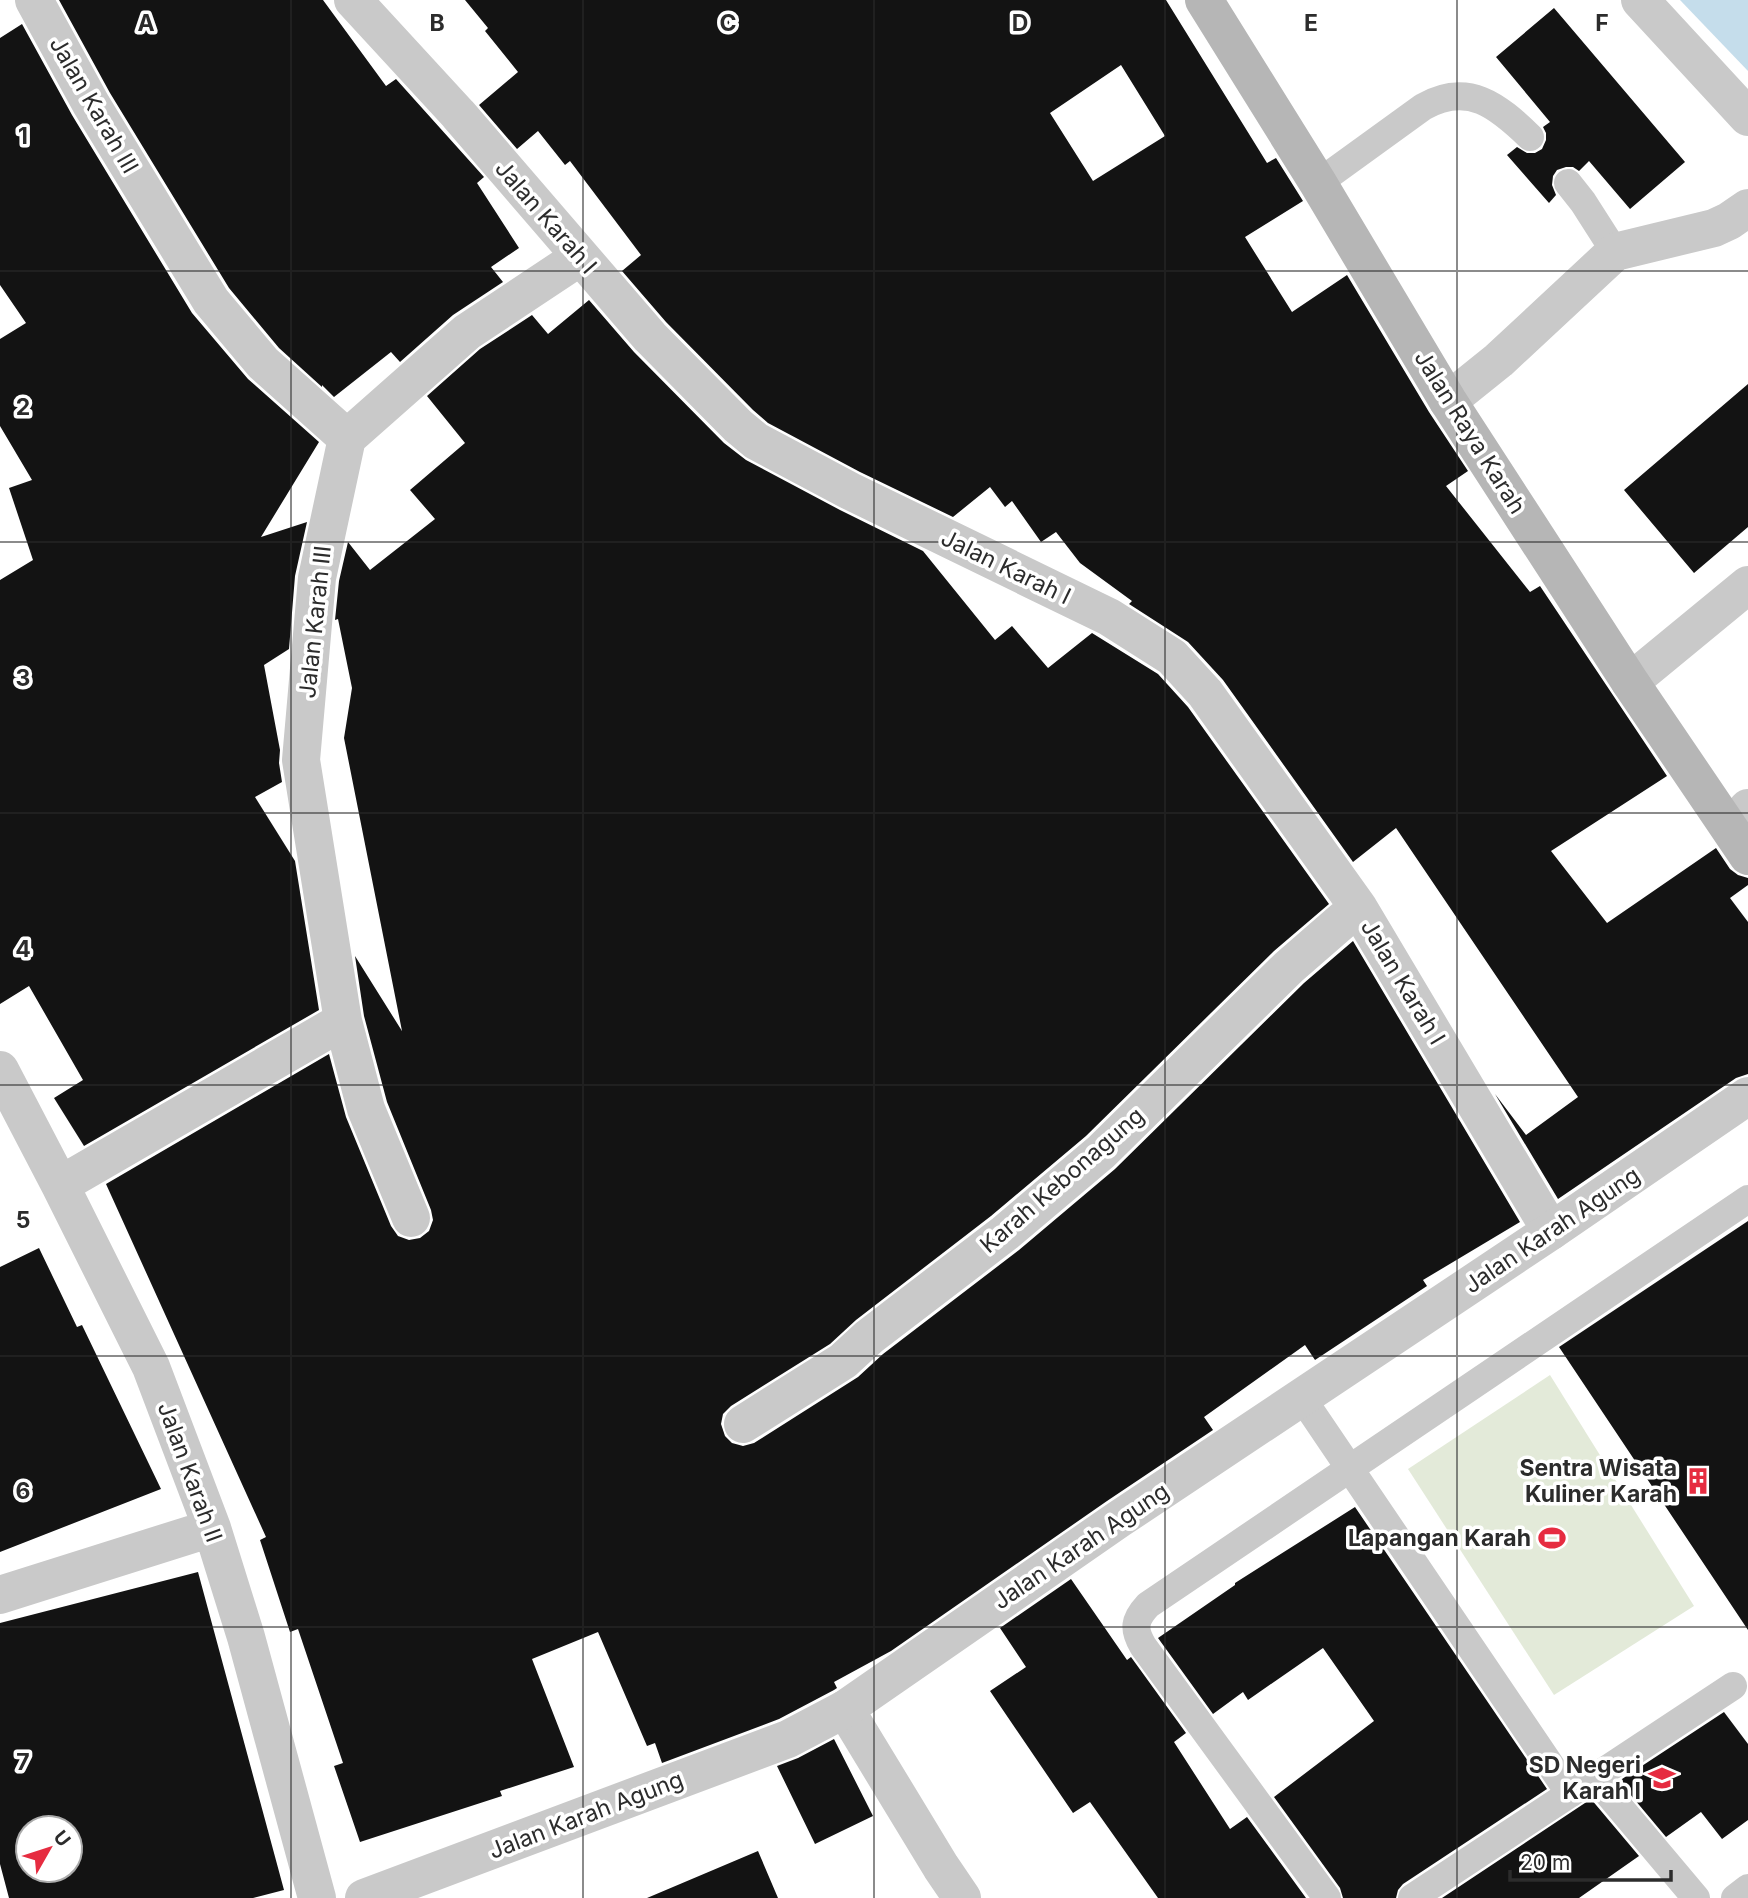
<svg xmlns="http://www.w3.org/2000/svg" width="1748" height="1898" font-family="Inter,sans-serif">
  <rect width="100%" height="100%" fill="#fff"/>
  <path fill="#e3ead9" d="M1550,1375L1694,1606L1554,1695L1408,1469Z"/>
  <path fill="#c5ddeb" d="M1680,0H1748V71Z"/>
  <path fill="#131313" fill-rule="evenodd" d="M59,0H323L386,86L396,79L484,177L477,183L519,248L491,267L503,282L453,315L400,362L391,352L334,397L322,385V387L279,348L229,288L110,93Z
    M465,0H1166L1267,163L1276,158L1303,201L1245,237L1292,312L1347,275L1429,412L1468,471L1446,486L1530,592L1540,586L1667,776L1551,851L1607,923L1716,848L1730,869L1738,875L1748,878V885L1730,898L1748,922V1074L1736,1078L1558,1199L1495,1094L1526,1135L1578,1097L1396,828L1353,862L1223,680L1188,642L1129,604L1132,601L1080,563L1056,532L1041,542L1012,501L1005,507L990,487L953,517L860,472L768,423L753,410L666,322L622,271L641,255L570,161L565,165L538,131L517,149L479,105L518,72L485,31L488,28ZM1121,65L1165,136L1093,181L1050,113Z
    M1554,8L1685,162L1630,209L1589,161L1579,171L1573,167H1566L1557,170L1553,176L1552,185L1556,195L1549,203L1507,155L1517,147L1527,153H1535L1542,149L1546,140V133L1543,127L1550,122L1496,57Z
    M22,24L72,115L192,313L248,379L319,442L261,537L307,522L295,576L289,649L264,665L280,750L279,763L282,782L255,797L295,861L319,1010L84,1146L54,1098L83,1080L29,986L0,1004V580L33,560L9,488L32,480L0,426V339L26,323L0,285V38Z
    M589,300L634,352L724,443L746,460L840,510L923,551L995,640L1012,626L1048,668L1092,633L1158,674L1188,707L1329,904L1274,951L1086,1136L991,1216L856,1320L830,1344L731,1406L723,1414L721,1424L725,1436L732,1443L743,1446L754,1443L858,1377L883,1354L1019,1250L1115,1169L1304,983L1353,941L1520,1222L1423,1280L1427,1286L1315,1360L1305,1345L1204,1417L1213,1430L1107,1501L891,1651L834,1682L837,1688L834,1690L779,1719L662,1763L655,1743L647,1746L598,1632L532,1659L574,1767L500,1791L502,1796L360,1842L334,1766L343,1763L298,1629L290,1632L260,1540L266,1537L106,1184L329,1054L346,1117L391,1226L398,1236L409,1240L420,1238L429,1231L433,1220L431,1210L387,1102L364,1016L355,956L402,1031L344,738L352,688L338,619L335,620L339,581L348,542L370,570L435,519L410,490L465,443L427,396L480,349L532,315L548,334Z
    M1748,384V527L1694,573L1624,490Z
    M1748,1221V1630L1559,1347Z
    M39,1248L77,1327L82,1325L161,1489L0,1552V1267Z
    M1355,1507L1547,1789L1403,1884L1398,1890L1396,1898H1343L1340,1888L1274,1797L1374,1721L1323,1648L1248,1700L1243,1692L1213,1714L1158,1638L1235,1585V1583Z
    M198,1572L284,1890L253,1898H9L0,1864V1623ZM28,1828H70V1870H28Z
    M1071,1579L1127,1660L1131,1657L1186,1733L1174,1742L1230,1829L1247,1817L1306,1898H1158L1090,1802L1073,1813L990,1691L1026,1667L1000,1628Z
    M1724,1712L1748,1744V1820L1722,1839L1701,1812L1666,1837L1619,1781Z
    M834,1739L873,1816L815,1844L777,1766L798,1758Z
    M1591,1799L1639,1856L1579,1898H1442Z
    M758,1851L778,1898H647Z"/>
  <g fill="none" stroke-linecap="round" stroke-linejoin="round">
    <path stroke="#c9c9c9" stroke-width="28" d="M1318,183L1423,107C1468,81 1498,106 1530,137
      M1568,183L1583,202L1615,252
      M1302,1398L1570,1794
      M1595,1778L1696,1898
      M1327,1898L1143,1646C1133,1629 1134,1620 1148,1605L1219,1557L1748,1199
      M1412,1898L1733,1686
      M1735,1898L1748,1888"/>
    <path stroke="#c9c9c9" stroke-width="38" d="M34,0L91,104L211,301L263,363L347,438
      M353,0L458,114L650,337L738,426L756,441L850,491L1109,617L1172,657L1205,693L1358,907L1551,1231
      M1640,0L1748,117
      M1448,401L1499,360L1615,252L1714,228L1729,221L1748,208
      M347,438L317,578L301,760L343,1021L366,1109L411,1218
      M347,438L467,332L580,257
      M0,1070L60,1185L151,1367L212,1528L246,1637L317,1898
      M60,1185L343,1021
      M743,1424L843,1361L869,1337L1005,1233L1101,1152L1289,967L1358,907
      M0,1595L212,1528
      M845,1709L941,1867L962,1898"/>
    <path stroke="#c9c9c9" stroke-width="38" d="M1630,682L1748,585
      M1730,828L1748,808
      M364,1898L788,1739L845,1709L1119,1519L1551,1231L1748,1096"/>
    <path stroke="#b6b6b6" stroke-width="38" d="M1204,0L1318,183L1448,401L1630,682L1748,856"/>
  </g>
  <path fill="none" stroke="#2c2c2c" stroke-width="2" stroke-opacity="0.55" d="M291,0V1898M583,0V1898M874,0V1898M1165,0V1898M1457,0V1898M0,271H1748M0,542H1748M0,813H1748M0,1085H1748M0,1356H1748M0,1627H1748"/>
  <defs>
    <symbol id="building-bare" viewBox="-9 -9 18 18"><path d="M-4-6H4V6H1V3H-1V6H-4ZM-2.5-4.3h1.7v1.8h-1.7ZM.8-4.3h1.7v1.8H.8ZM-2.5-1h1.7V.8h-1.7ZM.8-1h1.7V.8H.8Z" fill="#e62c40" stroke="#fff" stroke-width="2.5" paint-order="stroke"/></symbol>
    <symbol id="stadium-bare" viewBox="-9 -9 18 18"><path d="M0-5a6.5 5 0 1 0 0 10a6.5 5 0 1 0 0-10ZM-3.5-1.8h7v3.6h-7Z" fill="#e62c40" stroke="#fff" stroke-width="2.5" paint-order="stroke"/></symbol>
    <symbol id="school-bare" viewBox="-9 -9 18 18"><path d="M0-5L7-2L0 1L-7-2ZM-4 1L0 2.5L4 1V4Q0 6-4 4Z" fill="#e62c40" stroke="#fff" stroke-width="2.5" paint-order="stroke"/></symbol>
  </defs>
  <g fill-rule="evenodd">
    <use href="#building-bare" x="1679" y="1462" width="38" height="38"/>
    <use href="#stadium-bare" x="1533" y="1519" width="38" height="38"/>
    <use href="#school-bare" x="1643" y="1759" width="38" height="38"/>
  </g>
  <g text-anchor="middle" stroke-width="7" stroke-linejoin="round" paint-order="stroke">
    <g font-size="23" fill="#2c2c2c" stroke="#fff">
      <text transform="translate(94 105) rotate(60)" y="8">Jalan Karah III</text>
      <text transform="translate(546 217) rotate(49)" y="8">Jalan Karah I</text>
      <text transform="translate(1470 432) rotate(58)" y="8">Jalan Raya Karah</text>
      <text transform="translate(1006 567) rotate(26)" y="8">Jalan Karah I</text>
      <text transform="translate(315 622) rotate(-84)" y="8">Jalan Karah III</text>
      <text transform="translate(1403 982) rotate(59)" y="8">Jalan Karah I</text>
      <text transform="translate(1062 1180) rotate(-41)" y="8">Karah Kebonagung</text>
      <text transform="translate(1552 1230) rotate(-34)" y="8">Jalan Karah Agung</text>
      <text transform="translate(190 1472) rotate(70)" y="8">Jalan Karah II</text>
      <text transform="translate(1081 1546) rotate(-34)" y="8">Jalan Karah Agung</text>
      <text transform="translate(586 1815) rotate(-21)" y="8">Jalan Karah Agung</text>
    </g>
    <g font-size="23" font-weight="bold" fill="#2c2c2c" stroke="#fff" text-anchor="end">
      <text x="1677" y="1476">Sentra Wisata<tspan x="1677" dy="26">Kuliner Karah</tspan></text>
      <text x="1531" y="1546">Lapangan Karah</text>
      <text x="1641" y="1773">SD Negeri<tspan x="1641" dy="26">Karah I</tspan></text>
    </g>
  </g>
  <g font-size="23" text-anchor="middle" font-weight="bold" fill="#2c2c2c" stroke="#fff" stroke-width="7" stroke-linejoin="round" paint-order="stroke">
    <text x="146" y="31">A</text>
    <text x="437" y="31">B</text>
    <text x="728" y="31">C</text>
    <text x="1020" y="31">D</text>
    <text x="1311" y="31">E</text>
    <text x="1602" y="31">F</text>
    <text x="23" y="144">1</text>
    <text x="23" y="415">2</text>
    <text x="23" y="686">3</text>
    <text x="23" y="957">4</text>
    <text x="23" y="1228">5</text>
    <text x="23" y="1499">6</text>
    <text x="23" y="1770">7</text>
  </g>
  <g transform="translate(49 1849) rotate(51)"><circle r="33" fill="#ffffff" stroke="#ababab" stroke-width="2"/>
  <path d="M0-5L12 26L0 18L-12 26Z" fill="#e62c40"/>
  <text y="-10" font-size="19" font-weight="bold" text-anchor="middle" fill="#2c2c2c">U</text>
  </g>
  <path d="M1510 1870v10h161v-10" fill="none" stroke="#2c2c2c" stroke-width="3.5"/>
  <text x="1520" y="1870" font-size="21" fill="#2c2c2c" stroke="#ffffff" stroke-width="5" paint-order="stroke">20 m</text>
</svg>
